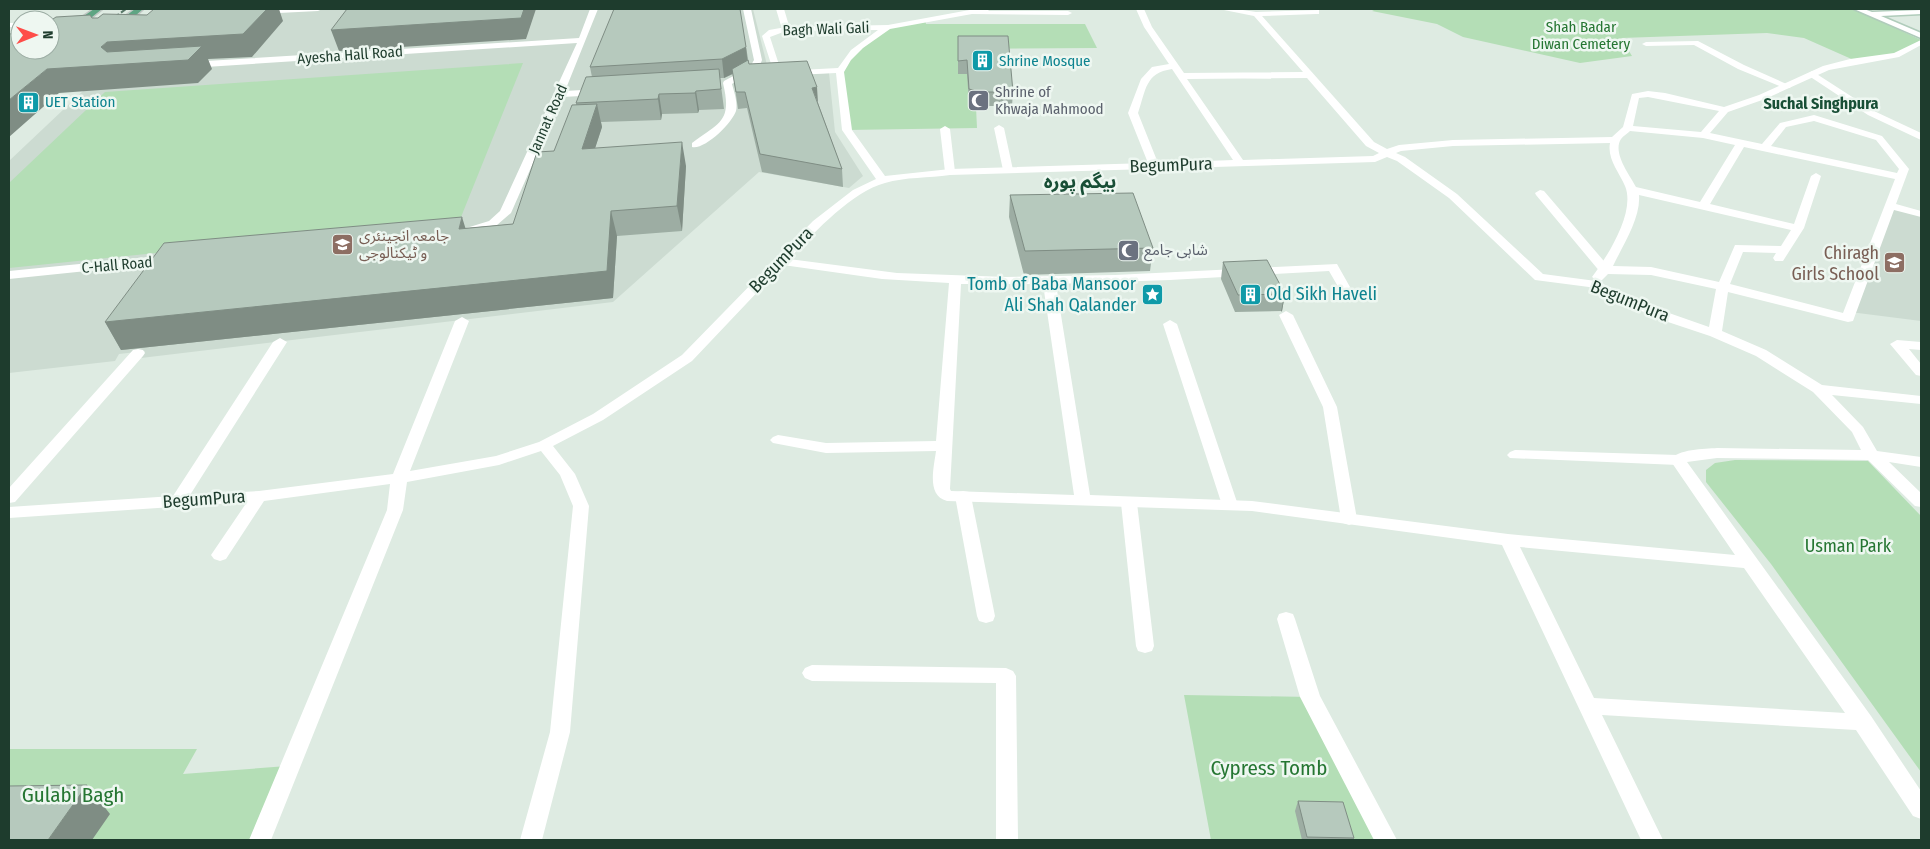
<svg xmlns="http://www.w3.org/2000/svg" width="1930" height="849" font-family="'Fira Sans Condensed','Noto Sans Arabic',sans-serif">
  <rect width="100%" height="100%" fill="#deebe2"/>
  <path fill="#ccdbd1" d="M175,9H753L770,77L829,73L835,132L863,176L849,188L759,172L613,302L141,358L145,351L119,354L115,361L9,373V161L101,74Z
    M1890,206L1921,214V321L1850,312Z"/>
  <path fill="#b4deb6" d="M1376,9H1854L1921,40L1896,55L1856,61L1804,38L1767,33L1621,38L1632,56L1580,63L1463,37L1437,24L1372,11Z
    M925,19L926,24H1085L1097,48L958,49L977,74V87L968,91L969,102L976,107L977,128L847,130L841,70L862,44L888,27Z
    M523,63L459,222L9,268V183L105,92Z
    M1735,460L1868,461L1921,516V772L1771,564L1706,482V470L1715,463Z
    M1184,695L1310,697L1386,840H1211Z
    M9,749H197L183,774L287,766L257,840H9Z"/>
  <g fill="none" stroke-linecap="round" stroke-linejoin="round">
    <defs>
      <path id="secondary" d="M1854,9H1864L1872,12L1921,10V14L1881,16L1921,33V38Z"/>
      <path id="primary" d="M94,9H102L77,29H71V25Z
        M135,9H143L120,29H114V25Z"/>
    </defs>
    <use href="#secondary" stroke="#b0ccbb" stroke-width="3"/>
    <use href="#primary" stroke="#c0c8c4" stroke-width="3"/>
    <path fill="#fff" fill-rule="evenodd" d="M278,9H322L318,11L259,14L255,12L259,10Z
      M590,9H598L565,91L600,89L605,92L600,95L562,97L511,213L497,225L467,234L463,233L461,231L463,229L489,221L500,211L577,43L190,68L186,65L190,62L579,38Z
      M743,9H751L762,60C757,75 743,75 732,84C734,92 738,102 736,111C732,123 705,150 692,147V143C721,122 732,121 723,83L724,81L750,67L754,60Z
      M776,9H784L790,29L789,31L782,29Z
      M1698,41L1744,65L1791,86L1790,88H1784L1738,69L1694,45L1646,46L1642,44L1646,42Z
      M1812,71L1874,111L1921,133V140L1868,115L1809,76L1808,74Z
      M999,125L1004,128L1013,170L1008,173L1003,170L994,128Z
      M945,126L950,129L955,172L950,175L945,172L940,129Z
      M1540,190L1544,191L1609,267L1611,270L1609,273H1601L1536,195L1535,193Z
      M170,255L176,259L174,262L9,279V271Z
      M1286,311L1293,315L1337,407L1357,519L1355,523L1349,525L1343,523L1341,519L1323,407L1279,315Z
      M1170,320L1177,324L1238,505L1236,509L1230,510L1224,509L1222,505L1163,324Z
      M1515,450L1678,455L1684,457L1686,460L1684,463L1678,465L1510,458L1507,455L1510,452Z
      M963,491L969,492L971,496L995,616L993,621L986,623L979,621L977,616L955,496L957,492Z
      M1129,498L1135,499L1137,503L1154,646L1152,651L1145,653L1138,651L1136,646L1121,503L1123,499Z
      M1286,612L1293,614L1295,619L1320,696L1397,840H1374L1300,697L1277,619L1279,614Z"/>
    <path fill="#fff" fill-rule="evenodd" d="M975,9H990L988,11H1068L1072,13L1068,15L972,14L890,29L863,48L851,60L844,72L852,130L885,176L950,169L1148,163L1128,113L1141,79L1152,67L1169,64L1144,27L1136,9H1144L1152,27L1184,73L1303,72L1254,16L1219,9H1236L1256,12L1319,10V14H1316L1262,16L1374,142L1387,149L1399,145L1453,140L1612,137L1623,127L1632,94L1648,91L1665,93L1724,107L1759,95L1823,66L1850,59L1894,53L1921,40V45L1899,57L1829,70L1765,99L1728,112L1710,133L1762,144L1780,123L1814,115L1882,136L1909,169L1896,204L1921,211V217L1894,210L1853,321L1848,322L1728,292L1722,331L1766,350L1822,385L1921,396V404L1832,395L1863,427L1877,451L1921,457V467L1889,462L1921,493V507L1915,506L1868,460L1717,458L1687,462L1871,716L1921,791V819L1913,816L1856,730L1602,715L1663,840H1641L1502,545L1252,511L947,501C926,496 934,467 936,451L826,453L773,443L770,440L773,437L778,435L826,443L936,441L949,283L882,279L783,265L692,361L603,420L553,446L575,474L589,506L570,732L542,840H520L550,732L573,506L560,475L541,451L499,465L407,482L403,510L271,840H249L387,510L390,484L264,501L226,559L220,561L214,559L211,555L247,502L9,518V507L173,496L273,342L280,338L287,342L190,495L259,491L393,474L455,321L462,317L469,321L410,471L496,456L539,442L593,414L682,355L813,221L853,190L876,179L842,130L836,73L775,76L762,36L769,30L786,27L888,25ZM878,30L851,50L838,68L781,71L770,37L786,31ZM1172,69L1233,160L1158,163L1138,113C1146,90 1145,73 1172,69ZM1307,78L1366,146L1379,153L1373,156L1243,160L1187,79ZM1648,97L1719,111L1701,132L1633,126L1639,98ZM1814,121L1876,140L1899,169L1897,173L1771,146L1786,127ZM1630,131L1703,138L1735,145L1700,202L1636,187C1630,175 1612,153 1621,139C1623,136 1628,133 1630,131ZM1610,143C1607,159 1619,172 1625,186C1636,212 1607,257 1592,277L1598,281L1602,280L1608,274L1651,275L1716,289L1709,327L1669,313L1596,281L1543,274L1457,194L1405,157L1396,153L1401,151L1453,146ZM1744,147L1895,179L1843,313L1730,284L1743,252L1776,253L1773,258L1775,261H1783L1804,228L1821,176L1816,173L1811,176L1794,224L1710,204ZM1387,157L1397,161L1449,198L1535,280L1589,287L1659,319L1710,336L1756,356L1813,392L1852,432L1861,450L1717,448C1705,449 1677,449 1670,460L1735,555L1508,534L1252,501L1090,495L1056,284L1170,280L1329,271L1340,290H1348L1350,287L1337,264L1115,275L1006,277L897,273L789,259C813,234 851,192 885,183C905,177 929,178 950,175L1375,162ZM1639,195L1791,230L1781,246L1735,245L1719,282L1651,267L1613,266C1623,245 1641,218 1639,195ZM961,284H1043L1074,495L951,491L950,489ZM1520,547L1744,568L1845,713L1594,698Z
      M9,23H20V27H9Z
      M1897,340L1921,342V350L1909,349L1921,364V376L1916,375L1890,344Z
      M138,349L143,350L145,353L143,356L15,502L9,503V488L133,350Z
      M812,665L1006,668L1013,671L1016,676L1018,840H996V683L812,681L805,678L802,673L805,668Z"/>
    <use href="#secondary" fill="#fff" fill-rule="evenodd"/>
    <use href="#primary" fill="#5ea583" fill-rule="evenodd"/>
    <path stroke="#587868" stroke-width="2" stroke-dasharray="5.5 2.5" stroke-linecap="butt" d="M108,22L126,9"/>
  </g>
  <path fill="#9dada3" d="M958,36L1013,92L1012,106H980L969,103L967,74H958Z
    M746,47L749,64L818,103L842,169L843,187L762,172L747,108L738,109L733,74L724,78H720L724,109L699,110L698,113L662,114L661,120L601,122L602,127L595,148L686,166L682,231L617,236L613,298L121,350L105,322L466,228L513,224L554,151L576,105V103L592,77L590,67Z
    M1010,195L1153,248L1150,271L1024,275L1009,217Z
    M1223,262L1285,294L1282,311L1235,312L1221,279Z
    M1298,801L1354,838V840H1302L1295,811Z"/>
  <path fill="#7f8d84" d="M267,9H279L283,21L252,57L208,59L212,69L198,83L59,93L9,137V100L47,69L101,47L107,42Z
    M524,9H536L526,39L339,51L331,30Z
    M746,47L748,66L724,78L722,59Z
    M817,87L818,103L812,88Z
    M696,91L699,110L698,113L695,93Z
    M659,94L662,114L661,120L658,99Z
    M597,104L602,127L587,173L582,149Z
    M682,142L686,166L682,231L677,206Z
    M611,211L617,236L613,298L121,350L105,322Z
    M462,217L470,243L459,229Z
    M1285,294L1282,311L1281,312L1284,295Z
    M87,785L110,814L92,840H48Z"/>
  <path fill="#b6c9bd" stroke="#7f8d84" d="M154,9H267L243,34L107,42L101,47L107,52L202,46L188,60L47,69L9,100V35L20,27V50H50V21L56,17L90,15L92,18H98L103,14L147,15Z
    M347,9H524L521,18L331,30Z
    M614,9H740L746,47L722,59L590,67Z
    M958,36H1008L1013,92H980L969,89L967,60L958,61Z
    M748,60L749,64L807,61L817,87L812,88L842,169L760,154L745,92H736L732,69Z
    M719,69L721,89L696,91L695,93L659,94L658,99L576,103L586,77Z
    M597,104L582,149L682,142L677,206L611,211L607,271L105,322L164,243L462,217L459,229L513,224L537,152L554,151L572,105Z
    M1133,193L1153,248L1025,251L1010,195Z
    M1267,260L1285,294L1238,295L1223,262Z
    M87,785L48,840H9V786Z
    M1298,801L1343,802L1354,838L1307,837Z"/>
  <defs>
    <symbol id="building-square" viewBox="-11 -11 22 22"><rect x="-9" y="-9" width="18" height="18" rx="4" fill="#0f9aa8" stroke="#eef7f1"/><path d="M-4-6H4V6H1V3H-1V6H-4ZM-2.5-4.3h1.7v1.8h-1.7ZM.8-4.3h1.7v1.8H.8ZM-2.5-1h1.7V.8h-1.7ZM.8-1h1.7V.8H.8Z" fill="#fff"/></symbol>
    <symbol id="mosque-square" viewBox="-11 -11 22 22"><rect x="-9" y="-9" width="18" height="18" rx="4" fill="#6b7280" stroke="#eef7f1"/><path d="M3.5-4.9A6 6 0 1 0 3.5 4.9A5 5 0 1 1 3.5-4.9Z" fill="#fff"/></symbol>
    <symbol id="university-square" viewBox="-11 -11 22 22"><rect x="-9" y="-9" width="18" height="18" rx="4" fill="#8d6e63" stroke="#eef7f1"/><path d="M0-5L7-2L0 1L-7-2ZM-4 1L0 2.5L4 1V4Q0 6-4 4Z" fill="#fff"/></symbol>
    <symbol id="school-square" viewBox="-11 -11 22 22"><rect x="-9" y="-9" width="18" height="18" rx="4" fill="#8d6e63" stroke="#eef7f1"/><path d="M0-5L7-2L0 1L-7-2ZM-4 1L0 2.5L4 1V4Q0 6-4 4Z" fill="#fff"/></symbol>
    <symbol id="sight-square" viewBox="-11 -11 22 22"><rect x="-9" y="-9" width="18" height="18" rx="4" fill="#0f9aa8" stroke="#eef7f1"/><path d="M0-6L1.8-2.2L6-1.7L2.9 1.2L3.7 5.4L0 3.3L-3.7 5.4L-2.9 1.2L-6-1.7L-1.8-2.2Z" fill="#fff"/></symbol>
  </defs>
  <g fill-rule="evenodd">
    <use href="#building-square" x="970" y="48" width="25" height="25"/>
    <use href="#mosque-square" x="966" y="88" width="25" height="25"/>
    <use href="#building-square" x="16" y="90" width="25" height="25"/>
    <use href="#university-square" x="330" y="232" width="25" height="25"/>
    <use href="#mosque-square" x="1116" y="238" width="25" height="25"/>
    <use href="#school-square" x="1882" y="250" width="25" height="25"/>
    <use href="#sight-square" x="1140" y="282" width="25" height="25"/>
    <use href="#building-square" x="1238" y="282" width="25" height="25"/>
  </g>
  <g text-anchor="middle" stroke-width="5" stroke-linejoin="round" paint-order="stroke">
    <g font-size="15" fill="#257632" stroke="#eef7f1">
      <text x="1581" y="32">Shah Badar<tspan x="1581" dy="17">Diwan Cemetery</tspan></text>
    </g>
    <g font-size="15" fill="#1e3c2d" stroke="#eef7f1">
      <text transform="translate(826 29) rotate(-2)" y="5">Bagh Wali Gali</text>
      <text transform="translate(350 55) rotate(-4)" y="5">Ayesha Hall Road</text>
      <text transform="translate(548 119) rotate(-66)" y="5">Jannat Road</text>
      <text transform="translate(117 265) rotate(-5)" y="5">C-Hall Road</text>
    </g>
    <g font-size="15" fill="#0d838f" stroke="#eef7f1" text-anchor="start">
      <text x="999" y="66">Shrine Mosque</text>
      <text x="45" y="107">UET Station</text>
    </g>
    <g font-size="15" fill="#5b616d" stroke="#eef7f1" text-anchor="start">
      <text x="995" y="97">Shrine of<tspan x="995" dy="17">Khwaja Mahmood</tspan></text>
      <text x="1144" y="255">شاہی جامع</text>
    </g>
    <g font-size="15" fill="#785e54" stroke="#eef7f1" text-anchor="start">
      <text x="359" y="241">جامعہ انجینئری<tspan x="359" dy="17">و ٹیکنالوجی</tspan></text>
    </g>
    <g font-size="16" font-weight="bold" fill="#184f36" stroke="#eef7f1">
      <text x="1821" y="109">Suchal Singhpura</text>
    </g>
    <g font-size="18" fill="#1e3c2d" stroke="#eef7f1">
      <text transform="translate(1171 165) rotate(-2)" y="6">BegumPura</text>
      <text transform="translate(781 260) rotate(-46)" y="6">BegumPura</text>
      <text transform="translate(1630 301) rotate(22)" y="6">BegumPura</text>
      <text transform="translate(204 499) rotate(-4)" y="6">BegumPura</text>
    </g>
    <g font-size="18" fill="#785e54" stroke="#eef7f1" text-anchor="end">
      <text x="1879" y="259">Chiragh<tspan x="1879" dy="21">Girls School</tspan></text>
    </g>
    <g font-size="18" fill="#0d838f" stroke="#eef7f1" text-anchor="end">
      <text x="1136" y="290">Tomb of Baba Mansoor<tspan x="1136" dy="21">Ali Shah Qalander</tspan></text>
      <text x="1266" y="300" text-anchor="start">Old Sikh Haveli</text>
    </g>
    <g font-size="18" fill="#257632" stroke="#eef7f1">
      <text x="1848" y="552">Usman Park</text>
    </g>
    <g font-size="19" font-weight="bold" fill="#184f36" stroke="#eef7f1">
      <text x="1080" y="188">بیگم پورہ</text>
    </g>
    <g font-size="21" fill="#257632" stroke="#eef7f1">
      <text x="1269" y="775">Cypress Tomb</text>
      <text x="73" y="802">Gulabi Bagh</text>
    </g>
  </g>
  <rect width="1930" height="849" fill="none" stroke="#1e3c2d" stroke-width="20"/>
  <g transform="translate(35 35) rotate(89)"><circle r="24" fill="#eef7f1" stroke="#9baca3"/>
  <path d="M0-4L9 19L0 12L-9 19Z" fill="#fe4d49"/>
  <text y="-8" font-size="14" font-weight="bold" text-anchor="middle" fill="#1e3c2d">N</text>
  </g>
</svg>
